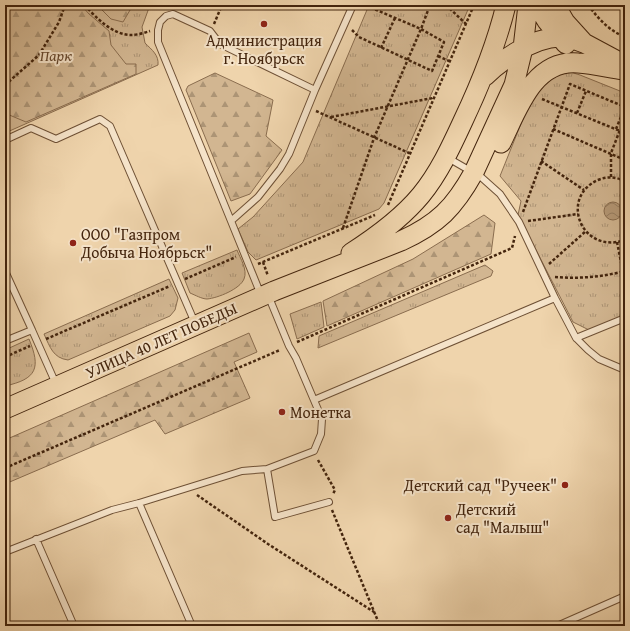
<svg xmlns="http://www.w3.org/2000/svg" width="630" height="631" font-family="'Gentium Book Plus',serif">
  <defs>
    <pattern id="grass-tufts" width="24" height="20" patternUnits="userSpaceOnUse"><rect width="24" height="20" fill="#d2b691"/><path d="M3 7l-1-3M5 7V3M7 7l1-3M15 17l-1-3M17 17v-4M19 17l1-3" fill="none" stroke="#ac9475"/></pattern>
    <pattern id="forest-firs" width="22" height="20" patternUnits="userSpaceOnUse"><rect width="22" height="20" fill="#d2b691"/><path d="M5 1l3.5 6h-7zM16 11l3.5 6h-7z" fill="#ac9475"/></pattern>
    <pattern id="water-waves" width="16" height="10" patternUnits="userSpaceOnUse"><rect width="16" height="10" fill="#b59876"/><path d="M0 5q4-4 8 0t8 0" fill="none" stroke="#957c5f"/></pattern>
  </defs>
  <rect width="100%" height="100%" fill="#efd4ac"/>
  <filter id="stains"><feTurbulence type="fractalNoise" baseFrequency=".005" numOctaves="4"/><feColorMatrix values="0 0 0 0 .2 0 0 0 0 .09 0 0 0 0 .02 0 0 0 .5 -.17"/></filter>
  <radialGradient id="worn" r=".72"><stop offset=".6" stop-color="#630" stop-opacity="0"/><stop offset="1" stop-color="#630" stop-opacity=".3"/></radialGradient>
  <path fill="url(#grass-tufts)" stroke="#8a6d4f" d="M5,5H150L142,27L145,43C152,50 159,55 158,65L5,133Z
    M369,5H470L384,203L379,209L256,260L248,252L238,229L253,217L303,162Z
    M567,71L580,75L625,93V315L589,330L573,322L518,215L521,201L500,176L535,89L548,77Z
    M237,250C240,258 248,270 244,279C240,289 218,298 207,299C202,299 195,295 190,293L182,273Z
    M485,265L493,271L491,276L318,348L319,336Z
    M169,279L178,298L175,310L170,316L68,360C53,358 50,347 44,334Z
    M321,302L324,327L297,339L290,314Z
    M29,339C41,368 37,379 5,386V350Z"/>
  <path fill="url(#forest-firs)" stroke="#8a6d4f" d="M5,5H81L89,14L109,31L111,45L126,64H136V74L26,122L7,114L5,112Z
    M97,5H133L123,22L111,19Z
    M215,73L273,100L266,136L282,150L250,194L231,201L186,90L188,86Z
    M484,215L495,223L491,254L327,326L323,301L413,259Z
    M249,333L257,352L234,362L250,398L165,434L155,420L5,484V440Z"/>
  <path fill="url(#water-waves)" stroke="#876a4c" d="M604 211a9 9 0 1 1 18 0a9 9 0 1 1-18 0Z"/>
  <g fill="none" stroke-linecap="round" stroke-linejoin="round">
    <defs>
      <path id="service" d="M5,140L31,128L56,139L100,119L110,126L195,323
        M448,158L481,177L500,194L519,222L555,298L576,338L588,350L599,359L625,370
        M231,221L158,42V30L160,22L166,16L173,14L210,31L220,44L315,90
        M5,271L32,330
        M261,295L231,221L258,197L280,169L289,154L315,90L353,5
        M576,338L625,318
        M5,341L32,330L56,384
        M314,400L555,298
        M267,469L275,517L329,502
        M139,503L192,626
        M36,539L74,626
        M5,552L112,510L139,503L242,471L267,469L314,451L321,434L322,419L296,358L289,346L268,295
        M557,626L625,596"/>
      <path id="primary" d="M537,5L547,21L566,44
        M555,5L565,22L584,43L625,65
        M485,76C503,59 533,38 559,37C568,37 576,40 584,43
        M501,143C517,111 533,59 578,63C594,64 609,68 624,70
        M351,253C376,237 402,218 421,195C439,173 451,147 463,121C481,83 496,46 506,5
        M5,409L274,291L401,241C438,224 454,208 474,172L514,85L523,48L528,5"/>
    </defs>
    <use href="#service" stroke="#6e5035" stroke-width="8"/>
    <use href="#primary" stroke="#43240d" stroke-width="21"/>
    <path stroke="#43240d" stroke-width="2.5" stroke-dasharray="3 2" stroke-linecap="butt" d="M85,5C96,18 113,35 131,35C137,35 144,33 150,31
      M446,5L466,24
      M588,5C599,19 608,30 625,37
      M361,6L372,5
      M214,24L222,5
      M352,30L359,37L432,71L444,42L421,29L367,6
      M381,48L395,18
      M438,56L449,61
      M5,85L39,55L59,22L65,5
      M542,99L625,133
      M316,111L409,153
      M577,113L586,91
      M331,117L433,98
      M553,129L625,160
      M616,129L625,107
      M621,158L625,148
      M541,161L584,190
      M611,177V153L620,130
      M625,181C616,177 607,176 598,180C559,197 581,255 625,240
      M388,205L474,5
      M523,212L570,84L625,107
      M528,221L578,214
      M343,228L374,138L421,29L430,5
      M617,242L623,272
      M263,262L268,276
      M258,264L375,215
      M549,264L586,231
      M555,277C578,279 602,277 625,271
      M185,279L236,257
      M46,339L170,286
      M297,342L512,248L515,236
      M5,357L30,346
      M318,460L335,490L333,494
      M5,468L280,350
      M197,495L268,544L374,612
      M332,510L380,626"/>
    <use href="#service" stroke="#f5e3c9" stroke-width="6"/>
    <use href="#primary" stroke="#efd4ac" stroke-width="19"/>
  </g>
  <g fill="#8f2418" stroke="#f5e3c9" stroke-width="1.5">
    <circle cx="264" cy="24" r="4"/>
    <circle cx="73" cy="243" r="4"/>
    <circle cx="282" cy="412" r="4"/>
    <circle cx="565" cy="485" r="4"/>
    <circle cx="448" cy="518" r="4"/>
  </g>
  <g text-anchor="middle" stroke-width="4" stroke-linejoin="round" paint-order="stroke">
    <g font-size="16" fill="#43240d" stroke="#f5e3c9" text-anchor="start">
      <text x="264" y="46" text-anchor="middle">Администрация<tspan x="264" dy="18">г. Ноябрьск</tspan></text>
      <text x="81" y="240">ООО "Газпром<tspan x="81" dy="18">Добыча Ноябрьск"</tspan></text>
      <text x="290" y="418">Монетка</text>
      <text x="557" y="491" text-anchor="end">Детский сад "Ручеек"</text>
      <text x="456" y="515">Детский<tspan x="456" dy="18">сад "Малыш"</tspan></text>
    </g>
    <g font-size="16" font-style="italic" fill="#67482e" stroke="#f5e3c9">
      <text x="56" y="61">Парк</text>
    </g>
    <g font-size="16" fill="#43240d" stroke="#f5e3c9">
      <text transform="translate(161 340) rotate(-24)" y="6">УЛИЦА 40 ЛЕТ ПОБЕДЫ</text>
    </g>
  </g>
  <rect width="630" height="631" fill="none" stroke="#efd4ac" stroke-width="20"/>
  <rect x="6" y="6" width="618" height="619" fill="none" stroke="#43240d" stroke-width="2"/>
  <rect x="10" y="10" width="610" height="611" fill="none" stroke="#43240d"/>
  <rect width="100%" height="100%" filter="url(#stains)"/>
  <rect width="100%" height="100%" fill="url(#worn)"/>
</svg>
